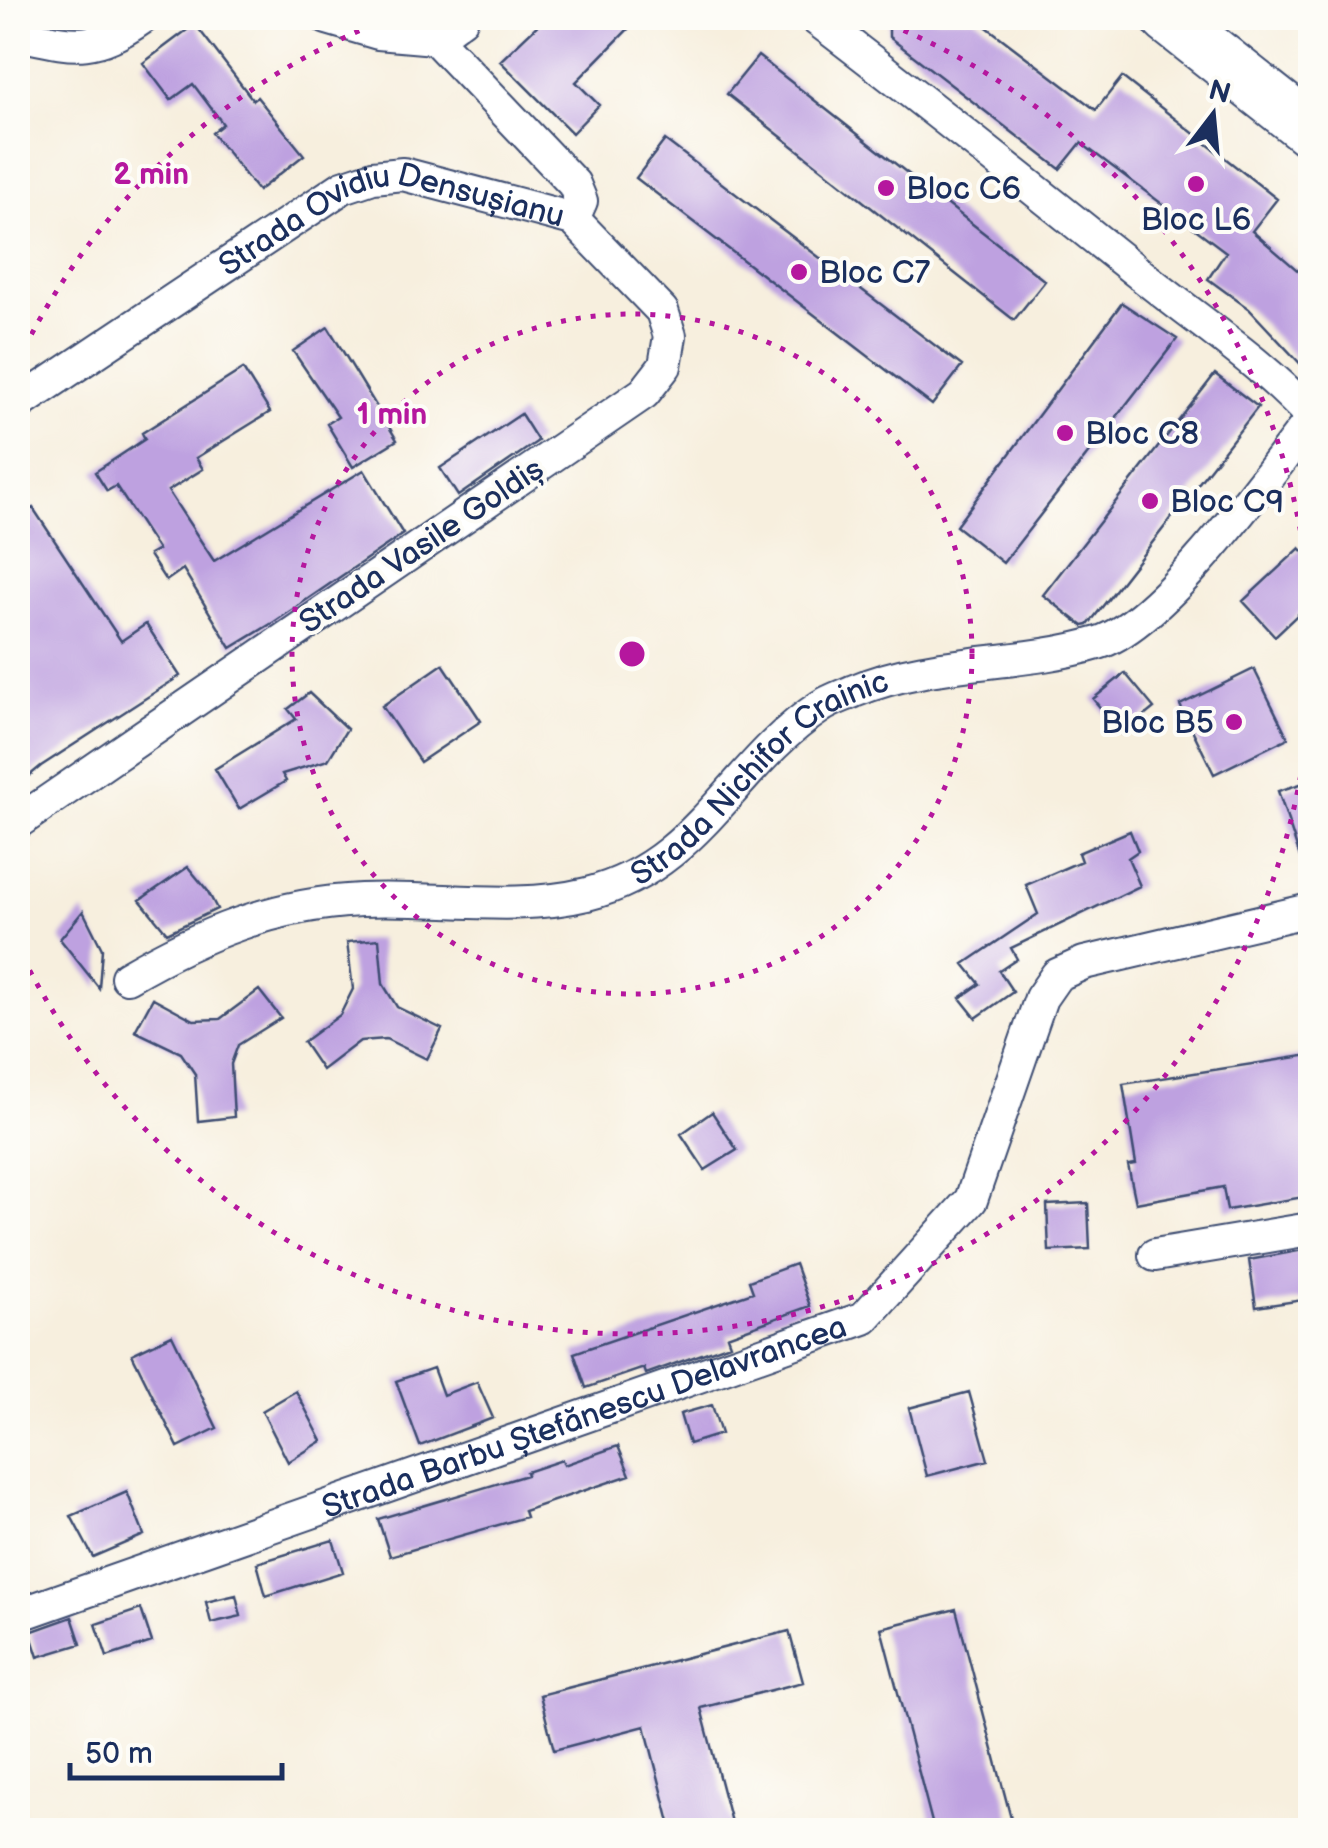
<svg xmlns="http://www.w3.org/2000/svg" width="1328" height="1848" font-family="'Balsamiq Sans',sans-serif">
  <rect width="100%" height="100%" fill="#fdfcf7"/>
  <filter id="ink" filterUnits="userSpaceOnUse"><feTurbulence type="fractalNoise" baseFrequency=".01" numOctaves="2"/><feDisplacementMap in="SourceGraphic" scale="20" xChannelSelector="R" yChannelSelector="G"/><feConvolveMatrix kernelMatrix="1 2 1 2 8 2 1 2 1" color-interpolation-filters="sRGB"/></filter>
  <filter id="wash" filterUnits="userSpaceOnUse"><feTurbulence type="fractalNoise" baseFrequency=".0048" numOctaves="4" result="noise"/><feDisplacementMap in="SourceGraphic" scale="40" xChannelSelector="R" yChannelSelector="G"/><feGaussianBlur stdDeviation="2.25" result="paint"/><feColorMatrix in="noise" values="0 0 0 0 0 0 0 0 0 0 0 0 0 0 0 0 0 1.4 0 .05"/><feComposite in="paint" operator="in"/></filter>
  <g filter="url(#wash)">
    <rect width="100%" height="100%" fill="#f7efde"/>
    <g id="blocks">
      <path fill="#bea1e0" d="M545,18H639L576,82L599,105L572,133L500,61Z
        M889,18H975L1096,110L1122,77L1277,199L1252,231L1310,281V374L1249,309L1208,279L1226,252L1081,143L1060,169L889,37Z
        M195,24L253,100L257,97L304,155L258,191L212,133L223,124L193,84L171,100L143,63Z
        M758,56L1045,281L1014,320L727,94Z
        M665,140L962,366L932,405L636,178Z
        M1122,303L1177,339L1003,563L956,526Z
        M328,327L397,440L353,467L327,424L338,417L293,351Z
        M243,369L270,412L196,458L203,469L168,491L214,561L364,470L403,534L274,622L231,648L183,569L166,581L149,555L158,550L116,486L107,491L95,472L145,439L142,433Z
        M1215,374L1258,407L1088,625L1083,626L1043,595Z
        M521,414L538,441L458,496L440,468Z
        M33,508L121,641L146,624L180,676L41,766L18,785V518Z
        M1300,548L1310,558V603L1275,636L1243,601Z
        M443,664L481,721L420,762L382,706Z
        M1254,669L1288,738L1214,774L1180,705Z
        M1125,673L1154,708L1122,734L1093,699Z
        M309,693L347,729L328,760L282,774L286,781L239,809L215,769L296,719L288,709Z
        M1310,781V875H1306L1278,791Z
        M1130,831L1138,851L1128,858L1140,886L1011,948L1017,959L999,971L1013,992L976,1018L960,998L980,984L964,964L1038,914L1026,885L1081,861L1078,853Z
        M188,867L207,890L217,909L167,933L140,900Z
        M83,911L102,949L99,988L60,939Z
        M379,939L383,984L397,1007L442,1029L427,1059L386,1039L360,1041L322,1070L303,1042L340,1015L353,989L347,942Z
        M259,990L281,1018L238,1045L231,1064L234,1117L198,1121L195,1074L181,1053L135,1031L153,998L194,1020L220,1019Z
        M1310,1055V1196L1227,1210L1223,1187L1136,1203L1128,1165L1136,1164L1123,1084Z
        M712,1112L737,1150L705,1170L681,1134Z
        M1088,1203L1090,1249L1049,1251L1047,1205Z
        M1309,1249L1310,1299L1256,1307L1249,1260Z
        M795,1264L810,1306L727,1336L730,1344L646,1374L644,1368L586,1388L574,1353L753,1292L749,1281Z
        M172,1335L217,1428L178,1447L132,1354Z
        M433,1368L443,1395L477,1382L493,1418L420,1446L396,1381Z
        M296,1391L322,1441L288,1462L262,1411Z
        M969,1392L988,1460L927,1476L909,1408Z
        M712,1405L721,1434L689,1444L680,1414Z
        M618,1446L630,1475L524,1511L526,1517L390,1556L378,1519L527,1475L526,1472L562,1460L564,1465Z
        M127,1492L144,1535L93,1557L71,1516Z
        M333,1540L343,1572L266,1596L257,1563Z
        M236,1595L241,1616L211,1623L206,1602Z
        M141,1609L152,1642L107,1657L96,1624Z
        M956,1609L1014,1830H934L881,1628Z
        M72,1617L81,1644L38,1657L30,1632Z
        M789,1631L803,1682L701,1708L733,1830H672L645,1726L554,1750L540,1695Z"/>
    </g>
  </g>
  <g filter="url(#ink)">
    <use href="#blocks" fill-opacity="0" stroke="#3c4c71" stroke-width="2.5"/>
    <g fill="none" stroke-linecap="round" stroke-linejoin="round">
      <defs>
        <g id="minor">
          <path d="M327,18L378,33L435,38L462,18"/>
          <path d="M815,18C925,101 1032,188 1140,274C1198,321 1259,360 1310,415"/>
          <path d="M18,34C74,46 92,53 142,18"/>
          <path d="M435,38L574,184L581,201L573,219"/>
          <path id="s1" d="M18,404L343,187L373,177L403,174L573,219L662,311L670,336L665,366L644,393L18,822"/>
          <path id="s2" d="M127,977C201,934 274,904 361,900C436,896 513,912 587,894C698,867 733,764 820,707C830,700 843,696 854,691C932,658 1018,667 1098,643C1163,623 1266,478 1310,421"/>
          <path d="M1155,1255L1310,1229"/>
          <path id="s3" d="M18,1615L864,1318L971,1200L1041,998L1057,975L1084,963L1310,910"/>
        </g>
        <path id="primary" d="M1168,18L1310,130"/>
      </defs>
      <use href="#minor" stroke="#3c4c71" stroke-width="36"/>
      <use href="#primary" stroke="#3c4c71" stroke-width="56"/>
      <use href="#minor" stroke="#fff" stroke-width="32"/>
      <use href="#primary" stroke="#fff" stroke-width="52"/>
    </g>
  </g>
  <g fill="none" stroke="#b5179e" stroke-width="5" stroke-dasharray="5 10">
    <circle cx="632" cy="654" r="340"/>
    <path d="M1310 701A680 680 0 0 1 18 947M18 361A680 680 0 0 1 388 19M876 19A680 680 0 0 1 1310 607"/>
  </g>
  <g fill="#b5179e" stroke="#fdfcf7" stroke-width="4">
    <circle cx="1196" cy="184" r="10"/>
    <circle cx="886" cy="188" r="10"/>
    <circle cx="799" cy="272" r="10"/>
    <circle cx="1065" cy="433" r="10"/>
    <circle cx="1150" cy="501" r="10"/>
    <circle cx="1234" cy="722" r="10"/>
  </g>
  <g text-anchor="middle" stroke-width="8" stroke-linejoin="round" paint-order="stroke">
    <g font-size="32" fill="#1b2f5e" stroke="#fdfcf7" text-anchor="start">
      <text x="906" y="199">Bloc C6</text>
      <text x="1196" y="230" text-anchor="middle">Bloc L6</text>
      <text x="819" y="283">Bloc C7</text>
      <text x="1085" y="444">Bloc C8</text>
      <text x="1170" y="512">Bloc C9</text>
      <text x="1214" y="733" text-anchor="end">Bloc B5</text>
    </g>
    <g font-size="32" fill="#1b2f5e" stroke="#fdfcf7">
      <text dy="11" stroke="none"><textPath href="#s1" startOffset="432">Strada Ovidiu Densușianu</textPath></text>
      <text transform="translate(421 545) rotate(-34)" y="11">Strada Vasile Goldiș</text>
      <text dy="11" stroke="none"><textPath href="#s2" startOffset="688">Strada Nichifor Crainic</textPath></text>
      <text dy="11" stroke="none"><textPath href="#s3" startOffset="600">Strada Barbu Ștefănescu Delavrancea</textPath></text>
    </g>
  </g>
  <circle cx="632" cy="654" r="15" fill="#b5179e" stroke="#fdfcf7" stroke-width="5"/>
  <g font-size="30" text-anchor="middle" font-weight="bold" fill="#b5179e" stroke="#fdfcf7" stroke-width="8" stroke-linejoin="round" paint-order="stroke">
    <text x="151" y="184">2 min</text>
    <text x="392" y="424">1 min</text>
  </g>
  <rect width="1328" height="1848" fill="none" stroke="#fdfcf7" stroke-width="60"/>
  <g transform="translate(1213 115) rotate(16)" stroke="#fdfcf7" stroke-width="8" paint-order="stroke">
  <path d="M0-8L18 38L0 25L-18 38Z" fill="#1b2f5e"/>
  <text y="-15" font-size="28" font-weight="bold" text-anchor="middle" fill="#1b2f5e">N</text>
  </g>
  <path d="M70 1763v15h212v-15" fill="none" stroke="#1b2f5e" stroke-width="5"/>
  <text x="85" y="1763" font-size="30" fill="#1b2f5e" stroke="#fdfcf7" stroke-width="8" paint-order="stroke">50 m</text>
</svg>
